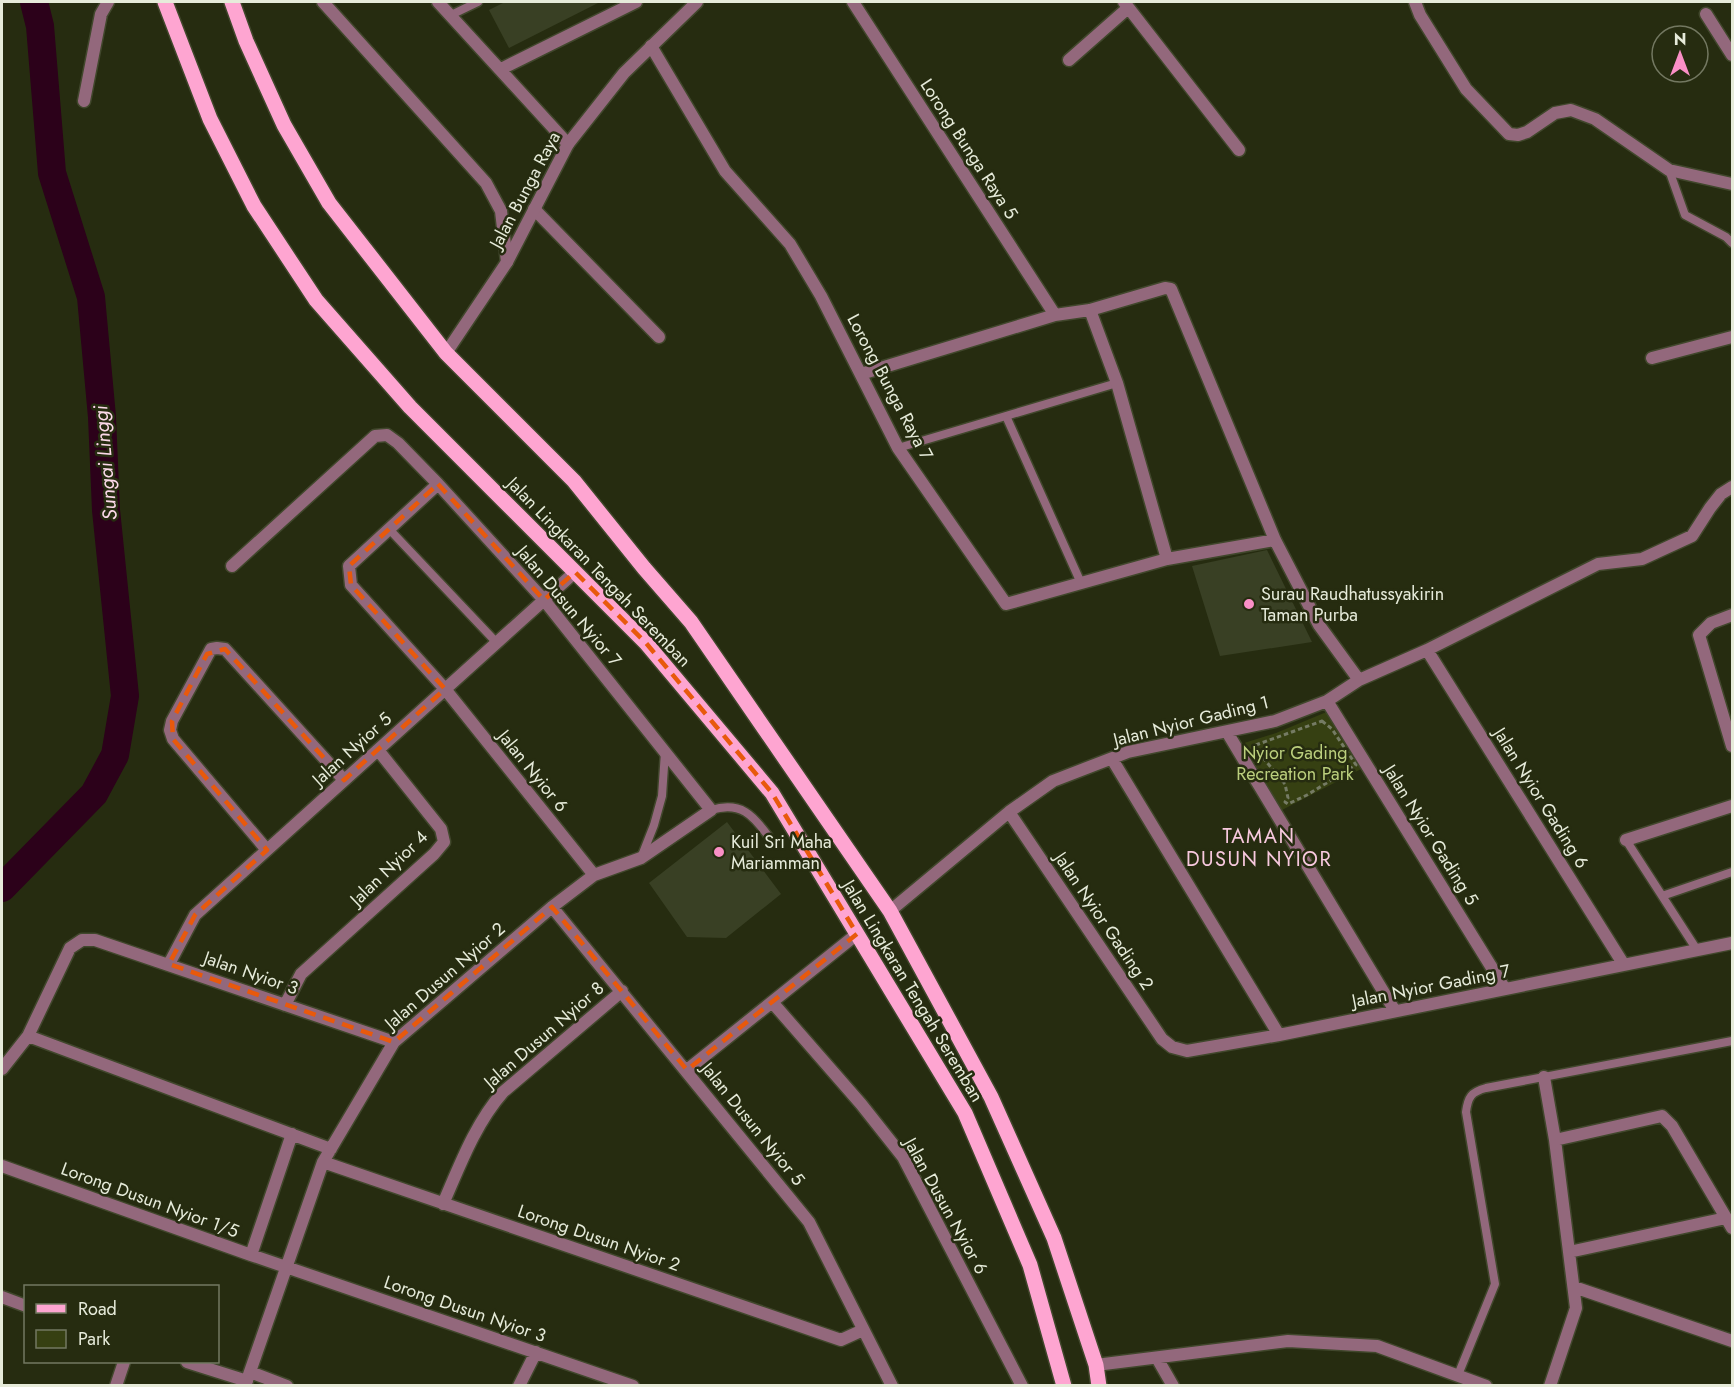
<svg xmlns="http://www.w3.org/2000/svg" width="1734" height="1387" font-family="Jost,sans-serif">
  <rect width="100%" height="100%" fill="#262c10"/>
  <path fill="#364012" d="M1329,711L1363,768L1282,810L1241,744L1276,733Z"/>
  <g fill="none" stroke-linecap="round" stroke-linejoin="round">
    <path stroke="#2c011a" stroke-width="28" d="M2,888L94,794L115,755L125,696L106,510L102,417L91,297L52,173L40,26L34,2"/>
  </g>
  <path fill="#394024" d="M505,2H600L509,48L489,10Z
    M1267,550L1312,642L1220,656L1192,566Z
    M727,822L781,894L726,938L687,937L649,883Z"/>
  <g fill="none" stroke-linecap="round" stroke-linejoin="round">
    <defs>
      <path id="service" d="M451,15L478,2
        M1669,170L1685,215L1726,237L1732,243
        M1006,416L1081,583
        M898,448L1117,383
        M389,529L497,643
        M711,810C741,801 753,815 769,837
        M1626,840L1697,950
        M641,858L654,825L662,796L665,752
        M1662,896L1732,872
        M1458,1375L1495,1284L1466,1112C1468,1097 1471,1092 1486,1088L1732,1041"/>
      <path id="minor" d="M323,2L486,183L501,211L507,262
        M438,2L568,144
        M853,2L1055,315
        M1124,2L1239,150
        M1415,2L1420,15L1466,89L1509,134L1518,135L1527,132L1555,113L1571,110L1595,119L1669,170L1732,184
        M1706,14L1732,55
        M651,46L725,171L790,244L821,296L898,448L1006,604L1167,559L1275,540
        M1069,60L1128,8
        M501,69L636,2
        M84,101L101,14L108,2
        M534,209L659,337
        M1090,310L1117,383L1167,559
        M1652,358L1732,337
        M861,374L1055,315L1090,310L1165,288L1171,289L1275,540L1319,625L1359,680
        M438,484L349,566L351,585L445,689L594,875
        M232,566L375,436L387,435L398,443L438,484L544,600L711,810L641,858L594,875L552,907L394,1042L323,1162L245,1386
        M1732,615L1711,623L1699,635L1732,746
        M1427,650L1624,965
        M1327,701L1505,989
        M1227,732L1395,1011
        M1112,759L1279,1035
        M1009,812L1162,1039L1172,1047L1187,1051L1279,1035L1732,943
        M1626,840L1732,806
        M267,850L173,739L170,730L172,721L211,649L217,648L225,649L344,780
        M552,907L809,1222L892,1386
        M890,911L1009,812L1053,781L1128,752L1275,721L1327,701L1359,680L1427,650L1598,564L1642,559L1692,536L1710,508L1721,494L1732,487
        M169,964L195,915L575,572
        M772,1002L861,1104L903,1157L1022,1386
        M285,1005L301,974L434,854L444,842L441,829L378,750
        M28,1036L331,1149
        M2,1069L28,1036L70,948L82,940H95L394,1042
        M687,1070L857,934
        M1544,1077L1555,1140L1576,1308L1550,1386
        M1555,1140L1662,1116L1672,1126L1732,1228
        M323,1162L841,1340L863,1330
        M2,1166L251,1255L633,1386
        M443,1204C460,1165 475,1124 503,1092L622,991
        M1569,1252L1726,1218
        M251,1255L292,1134
        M1574,1287L1732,1341
        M2,1297L26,1306
        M1157,1358L1173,1386
        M187,1362L247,1381
        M1096,1365L1288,1341L1377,1346L1486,1386
        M250,1372L287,1386
        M116,1386L124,1362
        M519,1386L536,1352"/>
      <path id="tertiary" d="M446,353L507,262L568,144L624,73L697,2"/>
      <path id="primary" d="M165,2L210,119L254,206L316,300L410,407L646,643L772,793L965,1113L1030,1265L1064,1386
        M232,2L246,41L284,125L329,203L446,353L574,481L644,568L691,622L890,911L991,1097L1054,1238L1096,1365L1099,1386"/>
    </defs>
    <use href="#service" stroke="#41472c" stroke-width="11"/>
    <use href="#minor" stroke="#41472c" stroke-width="15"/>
    <use href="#tertiary" stroke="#41472c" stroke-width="15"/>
    <use href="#primary" stroke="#41472c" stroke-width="18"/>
    <path stroke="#757b64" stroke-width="3" stroke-dasharray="4.5 3" stroke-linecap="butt" d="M1322,721L1332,729L1356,765L1307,795L1288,804L1285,802L1288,798L1285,784L1253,746Z"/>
    <use href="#service" stroke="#93687c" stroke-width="8"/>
    <use href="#minor" stroke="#93687c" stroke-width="12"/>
    <use href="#tertiary" stroke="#93687c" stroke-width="12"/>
    <use href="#primary" stroke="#fea5d1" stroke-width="15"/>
  </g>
  <path fill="none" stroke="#e8590c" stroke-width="4.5" stroke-dasharray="12 8" stroke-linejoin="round" d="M438,484L544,600L575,572L646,643L772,793L857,934L687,1070L552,907L394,1042L169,964L195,915L267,850L173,739L172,721L207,654L225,649L344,780L445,689L351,585L349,566Z"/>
  <g fill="#fa8fc6" stroke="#262c10" stroke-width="2">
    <circle cx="1249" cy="604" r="6"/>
    <circle cx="719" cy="852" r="6"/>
  </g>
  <g text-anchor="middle" stroke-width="5" stroke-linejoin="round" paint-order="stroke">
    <g font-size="18" fill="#e6ebda" stroke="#262c10">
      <text transform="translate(969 149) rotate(57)" y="6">Lorong Bunga Raya 5</text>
      <text transform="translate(525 190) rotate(-62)" y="6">Jalan Bunga Raya</text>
      <text transform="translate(890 387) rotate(62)" y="6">Lorong Bunga Raya 7</text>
      <text transform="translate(599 572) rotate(46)" y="6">Jalan Lingkaran Tengah Seremban</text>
      <text transform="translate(569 606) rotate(50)" y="6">Jalan Dusun Nyior 7</text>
      <text transform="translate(1191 721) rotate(-14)" y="6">Jalan Nyior Gading 1</text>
      <text transform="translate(352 749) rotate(-42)" y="6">Jalan Nyior 5</text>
      <text transform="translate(533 771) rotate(51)" y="6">Jalan Nyior 6</text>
      <text transform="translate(1541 798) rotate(58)" y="6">Jalan Nyior Gading 6</text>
      <text transform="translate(1431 835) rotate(58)" y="6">Jalan Nyior Gading 5</text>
      <text transform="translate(389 868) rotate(-44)" y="6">Jalan Nyior 4</text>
      <text transform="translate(1104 921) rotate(56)" y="6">Jalan Nyior Gading 2</text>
      <text transform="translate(251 973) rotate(19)" y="6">Jalan Nyior 3</text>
      <text transform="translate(445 976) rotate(-41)" y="6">Jalan Dusun Nyior 2</text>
      <text transform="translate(1431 986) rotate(-11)" y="6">Jalan Nyior Gading 7</text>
      <text transform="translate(913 991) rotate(59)" y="6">Jalan Lingkaran Tengah Seremban</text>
      <text transform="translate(544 1035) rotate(-41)" y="6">Jalan Dusun Nyior 8</text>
      <text transform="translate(753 1124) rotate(51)" y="6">Jalan Dusun Nyior 5</text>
      <text transform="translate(150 1200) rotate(20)" y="6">Lorong Dusun Nyior 1/5</text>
      <text transform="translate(946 1206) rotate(61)" y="6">Jalan Dusun Nyior 6</text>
      <text transform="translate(599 1238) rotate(19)" y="6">Lorong Dusun Nyior 2</text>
      <text transform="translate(465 1309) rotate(19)" y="6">Lorong Dusun Nyior 3</text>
    </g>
    <g font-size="18" fill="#e6ebda" stroke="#262c10" text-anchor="start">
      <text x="1261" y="600">Surau Raudhatussyakirin<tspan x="1261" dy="21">Taman Purba</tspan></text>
      <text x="731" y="848">Kuil Sri Maha<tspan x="731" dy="21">Mariamman</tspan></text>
    </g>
    <g font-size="18" fill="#bbcf7d" stroke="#262c10">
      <text x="1295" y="759">Nyior Gading<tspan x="1295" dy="21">Recreation Park</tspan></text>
    </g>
    <g font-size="20" font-style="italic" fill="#fcd9e9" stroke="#262c10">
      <text transform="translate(105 463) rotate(-95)" y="7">Sungai Linggi</text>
    </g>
    <g font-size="20" letter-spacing="1.5" fill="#f8c9df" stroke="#262c10">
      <text x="1259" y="843">TAMAN<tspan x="1259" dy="23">DUSUN NYIOR</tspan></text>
    </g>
  </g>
  <rect width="1734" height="1387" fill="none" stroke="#e6ebda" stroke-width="6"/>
  <rect x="24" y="1285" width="195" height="78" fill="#262c10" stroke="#737861" stroke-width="1.5"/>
  <rect x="36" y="1304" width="30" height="9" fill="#fea5d1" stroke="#737861" stroke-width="1.5"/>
  <text x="78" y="1315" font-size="18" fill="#e6ebda">Road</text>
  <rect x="36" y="1330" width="30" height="18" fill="#364012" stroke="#737861" stroke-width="1.5"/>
  <text x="78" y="1345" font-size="18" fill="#e6ebda">Park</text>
  <g transform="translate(1680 54)"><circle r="28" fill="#262c10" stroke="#737861" stroke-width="1.5"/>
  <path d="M0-4.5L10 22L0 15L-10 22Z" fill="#fa8fc6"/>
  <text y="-9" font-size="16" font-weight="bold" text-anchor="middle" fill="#e6ebda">N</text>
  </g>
</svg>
